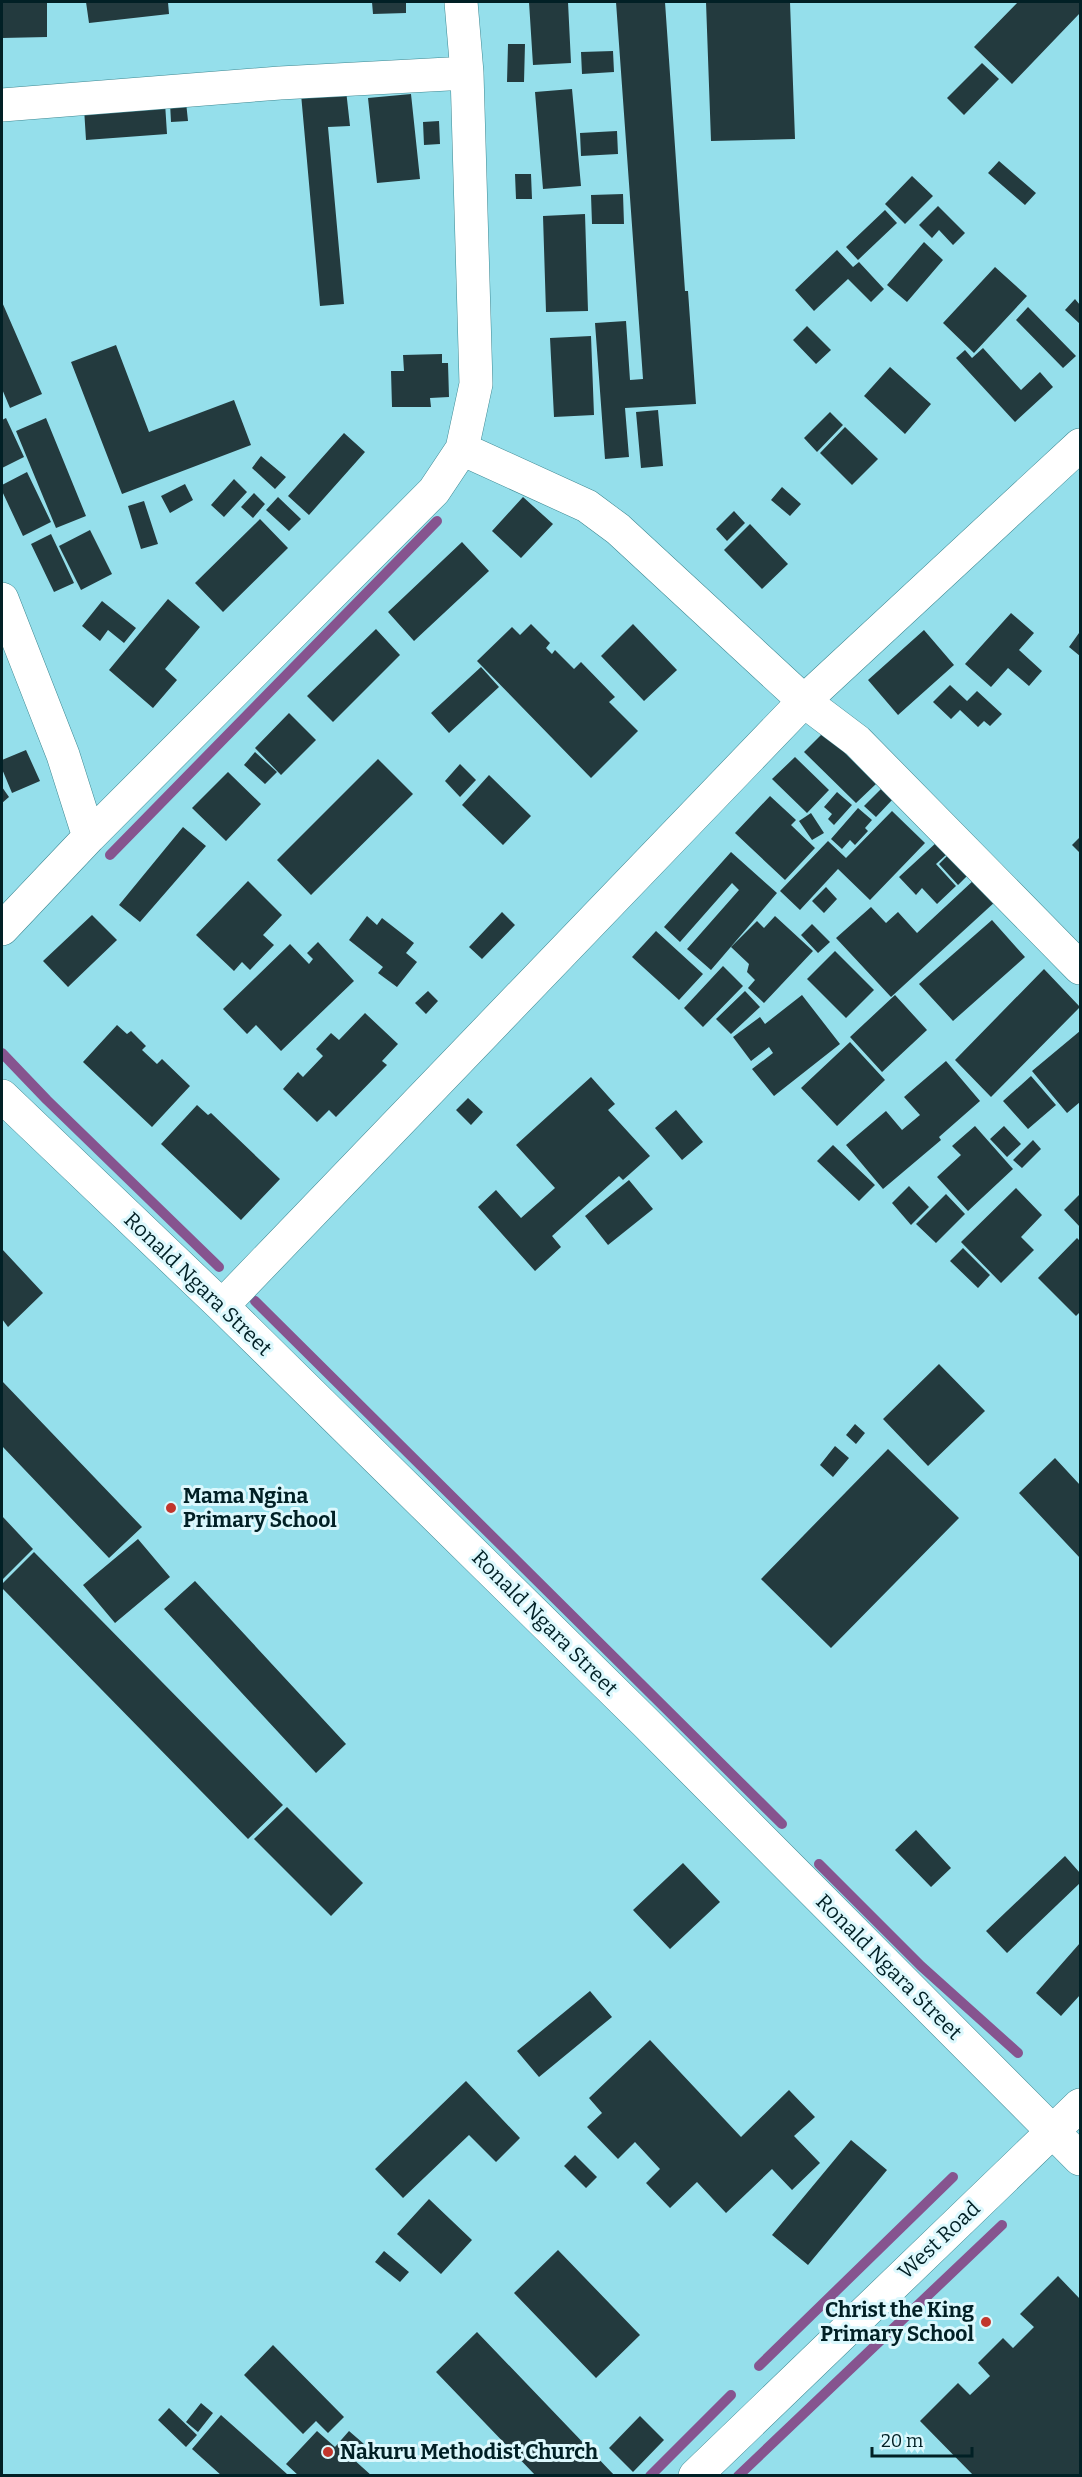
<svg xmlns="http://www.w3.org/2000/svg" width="1082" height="2477" font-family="Bitter,serif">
  <rect width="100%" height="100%" fill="#95dfeb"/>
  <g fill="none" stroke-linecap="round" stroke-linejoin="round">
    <path stroke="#86548f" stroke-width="10" d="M110,855L437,521
      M2,1053L47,1100L219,1267
      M255,1301L782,1824
      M819,1864L921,1966L1018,2053
      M759,2366L953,2177
      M650,2476L731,2395
      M738,2476L1002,2225"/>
  </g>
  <path fill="#233a3e" d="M2,2H47V37L2,38Z
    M86,2H168L169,14L89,23Z
    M372,2H406V13L373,14Z
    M529,2H568L571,63L533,65Z
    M616,2H665L685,291H688L696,404L625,408L629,457L605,459L595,323L626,321L630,380L643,379Z
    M706,2H790L795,139L711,141Z
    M1018,2H1080V13L1012,84L974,47Z
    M508,44H525L524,82H507Z
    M613,51L614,72L582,74L581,52Z
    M982,63L999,79L964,115L947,98Z
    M572,89L581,186L543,189L535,92Z
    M346,90L350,126L328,127L344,304L320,306L301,94Z
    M411,94L420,179L377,183L368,98Z
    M186,102L188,121L171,122L170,103Z
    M165,103L167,134L86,140L84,108Z
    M439,121L440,144L424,145L423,122Z
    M617,131L618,154L581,156L580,133Z
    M999,161L1036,193L1025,205L988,173Z
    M515,174H531L532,199H516Z
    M912,176L933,196L905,224L885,204Z
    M623,194L624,224H592L591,195Z
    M938,206L965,233L953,245L939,230L932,238L919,225Z
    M885,210L897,223L858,260L846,247Z
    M585,214L588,311L546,312L543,216Z
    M924,242L943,260L907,302L887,285Z
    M837,250L853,267L859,262L884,289L871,302L848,279L814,311L795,290Z
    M995,267L1027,296L974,353L943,323Z
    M1075,299L1080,305V324L1065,310Z
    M2,302L42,394L10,408L2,389Z
    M1028,307L1076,356L1063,368L1016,320Z
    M807,326L831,350L816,364L793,340Z
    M591,336L594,415L554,417L550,338Z
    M116,345L149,432L234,400L251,445L122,494L71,362Z
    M983,348L1021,390L1040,372L1053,387L1015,422L956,358L965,350L972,358Z
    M442,354V363H448L449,397L430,398L431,407H392L391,371H404L403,355Z
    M890,367L931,404L905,434L864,396Z
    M658,410L663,466L641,468L636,412Z
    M830,412L843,425L817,452L804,438Z
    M6,418L24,457L2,468V420Z
    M46,418L86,516L56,528L16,431Z
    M845,427L878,459L852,485L820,453Z
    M344,433L365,452L309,515L288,496Z
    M261,456L286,477L275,489L252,468Z
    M27,472L51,522L23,536L2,491V485Z
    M234,479L247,492L224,517L211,505Z
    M185,484L193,500L170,513L161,496Z
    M782,487L801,504L790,516L771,500Z
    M254,493L265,504L253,518L241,507Z
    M278,497L301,519L289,531L266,510Z
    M523,497L553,524L521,558L492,531Z
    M144,501L158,544L141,549L128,506Z
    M734,511L745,523L727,541L716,529Z
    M260,519L288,548L223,612L195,583Z
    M750,524L788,564L762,589L724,550Z
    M90,530L112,574L81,590L59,546Z
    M51,534L74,583L54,592L31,544Z
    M462,542L489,571L414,641L388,612Z
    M168,599L200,627L165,669L177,680L153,708L109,670Z
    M102,601L136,628L124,643L108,630L100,641L82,626Z
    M1011,613L1034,633L1019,650L1042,671L1029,686L1008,668L991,687L965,664Z
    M531,624L550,643L546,648L552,654L555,650L574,669L581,662L615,697L609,702L638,731L591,778L477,661L512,627L520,635Z
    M633,624L677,670L644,701L601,656Z
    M376,629L400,655L333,722L307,696Z
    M924,630L954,665L898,715L868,680Z
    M1079,633L1080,634V656L1069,647Z
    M481,667L499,687L449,733L431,713Z
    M950,685L967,701L977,691L1002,714L990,726L984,721L978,727L960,710L951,719L933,702Z
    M289,713L316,740L281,775L255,748Z
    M824,732L876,784L856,803L804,752Z
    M26,750L40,781L12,793L2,769V760Z
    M255,752L277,772L265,784L244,765Z
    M795,757L829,790L807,813L772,779Z
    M378,759L413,794L311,895L277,860Z
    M460,764L476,780L460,797L445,781Z
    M228,772L261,804L226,841L192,808Z
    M489,775L531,816L503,845L462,805Z
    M2,787L9,797L2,803Z
    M882,788L893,799L876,817L864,806Z
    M837,792L852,805L834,825L828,819L832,814L824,807Z
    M770,796L796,820L791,825L815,848L785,880L735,833Z
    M858,808L872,820L865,828L868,831L855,845L850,840L842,849L831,839Z
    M892,811L925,843L870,900L838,869L800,910L780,891L828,841L846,858Z
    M811,813L824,833L812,840L799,821Z
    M183,827L206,846L140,922L119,905Z
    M1080,837V853L1072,845Z
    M937,842L947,854L936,864L956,886L937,904L922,888L916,895L899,877Z
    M731,852L777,893L711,970L687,949L739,890L732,883L680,942L664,927Z
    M949,854L969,874L958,885L939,864Z
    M975,879L996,901L891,997L836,938L871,907L886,923L898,912L917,933Z
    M248,881L282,915L263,935L274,945L250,970L242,962L234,971L196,935Z
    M826,887L837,899L824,913L812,901Z
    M502,912L515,925L482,959L469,947Z
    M92,915L117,940L68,987L43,961Z
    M367,916L377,925L382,918L414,943L406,953L417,962L397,987L378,973L383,967L349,940Z
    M775,916L813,951L764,1003L748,988L755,980L747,972L749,964L731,947L757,921L764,928Z
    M992,920L1025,957L953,1021L919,984Z
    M812,924L830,942L818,953L801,935Z
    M656,931L703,974L679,1000L632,957Z
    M318,942L354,981L281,1051L256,1025L247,1034L223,1009L290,944L309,964L313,959L307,953Z
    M835,951L874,990L846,1018L807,979Z
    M723,966L743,986L703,1027L684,1008Z
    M1044,969L1080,1007L991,1097L955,1060Z
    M428,991L438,1001L426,1014L415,1003Z
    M745,991L760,1007L731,1034L716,1019Z
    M802,995L840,1044L774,1096L752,1069L773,1053L769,1047L751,1061L733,1037L760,1017L765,1024Z
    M895,995L927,1030L882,1072L850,1037Z
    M365,1013L398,1044L382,1061L387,1065L336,1117L329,1110L317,1122L283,1089L298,1072L303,1077L323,1056L316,1049L331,1033L339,1040Z
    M117,1025L127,1034L131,1031L146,1046L142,1050L157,1064L162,1059L190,1086L152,1127L83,1062Z
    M1080,1031V1102L1067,1113L1032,1071Z
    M850,1042L885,1080L837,1126L801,1088Z
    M946,1061L980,1101L939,1137L941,1140L883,1189L846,1145L886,1111L902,1130L920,1115L904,1097Z
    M1031,1076L1056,1105L1028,1129L1003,1101Z
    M591,1077L615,1104L608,1110L650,1156L623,1180L619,1176L552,1236L561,1247L535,1271L478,1207L496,1190L521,1218L555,1188L516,1145Z
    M468,1098L483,1112L471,1125L456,1110Z
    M197,1105L208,1115L211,1113L280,1179L241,1220L161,1144Z
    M676,1110L703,1142L682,1160L655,1128Z
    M975,1126L1013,1169L968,1211L937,1177L961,1155L952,1146Z
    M1004,1126L1021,1144L1007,1157L990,1139Z
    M1033,1140L1041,1149L1022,1168L1013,1160Z
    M833,1145L875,1185L859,1201L817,1161Z
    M629,1180L653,1209L608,1245L585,1216Z
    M909,1186L929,1207L911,1225L892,1203Z
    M1016,1188L1042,1215L1021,1237L1034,1250L1001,1283L961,1242Z
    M946,1194L965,1214L936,1243L916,1224Z
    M1080,1194V1227L1064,1210Z
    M1077,1238L1080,1241V1312L1076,1316L1038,1278Z
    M963,1248L990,1275L978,1288L950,1261Z
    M2,1249L43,1293L8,1327L2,1319Z
    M939,1364L985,1411L928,1466L883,1419Z
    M2,1381L142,1527L109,1558L2,1446Z
    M855,1424L865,1433L856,1444L846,1435Z
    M835,1446L849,1458L833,1477L820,1465Z
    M888,1449L959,1518L831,1648L761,1579Z
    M1055,1458L1080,1485V1558L1019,1493Z
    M2,1516L33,1549L2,1580Z
    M138,1539L170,1577L115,1623L83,1585Z
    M34,1552L283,1805L248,1839L2,1588V1584Z
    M195,1581L346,1744L316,1773L164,1609Z
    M287,1807L363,1883L331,1916L254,1839Z
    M916,1830L951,1868L931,1887L895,1850Z
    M1065,1856L1080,1873V1883L1007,1953L986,1931Z
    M683,1863L720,1902L670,1949L633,1910Z
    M1080,1943V1995L1061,2016L1036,1993Z
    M590,1991L612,2017L539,2077L517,2051Z
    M650,2040L741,2137L789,2090L815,2117L794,2136L820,2163L792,2190L772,2169L726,2213L697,2182L670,2208L646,2183L660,2169L635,2142L618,2159L587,2127L602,2113L589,2098Z
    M466,2081L520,2138L496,2162L469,2135L403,2198L375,2169Z
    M851,2140L887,2170L808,2265L772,2235Z
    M575,2155L597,2177L586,2188L564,2166Z
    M429,2199L472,2240L441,2274L397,2234Z
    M558,2250L640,2335L596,2378L514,2293Z
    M384,2251L409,2272L400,2282L375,2262Z
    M1058,2276L1080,2299V2476H974L920,2421L958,2383L970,2395L990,2376L978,2363L1003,2338L1013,2348L1034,2327L1020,2314Z
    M477,2332L615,2476H536L436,2372Z
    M273,2345L344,2417L328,2433L316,2421L303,2434L244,2375Z
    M201,2403L213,2413L198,2432L186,2422Z
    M169,2408L197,2435L186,2447L158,2420Z
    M221,2415L287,2474L286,2476H222L192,2449Z
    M640,2416L664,2440L633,2472L609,2448Z
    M317,2431L335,2447L349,2431L364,2444L352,2458L372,2476H299L286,2464Z"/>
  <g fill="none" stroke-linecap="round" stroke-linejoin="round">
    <defs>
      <path id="minor" d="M2,105L280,83L467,73
        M462,449L587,506L618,529L804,701L857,741L1080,968
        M2,599L63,755L89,837
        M2,929L89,837L434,491L462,449L476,384L467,73L461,2
        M2,1096L222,1306L646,1723L1080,2159
        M222,1306L804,701L1080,445"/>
      <path id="tertiary" d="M695,2476L1080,2105"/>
    </defs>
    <use href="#minor" stroke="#3d8892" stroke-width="34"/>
    <use href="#tertiary" stroke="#3d8892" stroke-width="34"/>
    <use href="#minor" stroke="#fff" stroke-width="33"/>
    <use href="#tertiary" stroke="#fff" stroke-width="33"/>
  </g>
  <g fill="#c2352c" stroke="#dcf8fd" stroke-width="2">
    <circle cx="171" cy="1508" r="6"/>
    <circle cx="986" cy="2322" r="6"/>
    <circle cx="328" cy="2452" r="6"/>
  </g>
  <g text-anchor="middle" stroke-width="6" stroke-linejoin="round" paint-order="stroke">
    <g font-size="21" fill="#012025" stroke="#dcf8fd">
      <text transform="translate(198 1284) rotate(44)" y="7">Ronald Ngara Street</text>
      <text transform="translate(545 1623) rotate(45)" y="7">Ronald Ngara Street</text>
      <text transform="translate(889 1967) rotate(45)" y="7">Ronald Ngara Street</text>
      <text transform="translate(939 2240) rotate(-43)" y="7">West Road</text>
    </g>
    <g font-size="21" font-weight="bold" fill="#012025" stroke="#dcf8fd" text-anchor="start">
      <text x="183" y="1503">Mama Ngina<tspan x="183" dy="24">Primary School</tspan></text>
      <text x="974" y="2317" text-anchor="end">Christ the King<tspan x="974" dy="24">Primary School</tspan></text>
      <text x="340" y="2459">Nakuru Methodist Church</text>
    </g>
  </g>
  <rect width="1082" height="2477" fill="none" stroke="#012025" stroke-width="6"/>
  <path d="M872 2447v9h100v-9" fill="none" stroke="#012025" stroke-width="3"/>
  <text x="881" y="2447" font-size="18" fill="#012025" stroke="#dcf8fd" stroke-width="4.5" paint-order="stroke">20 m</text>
</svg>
